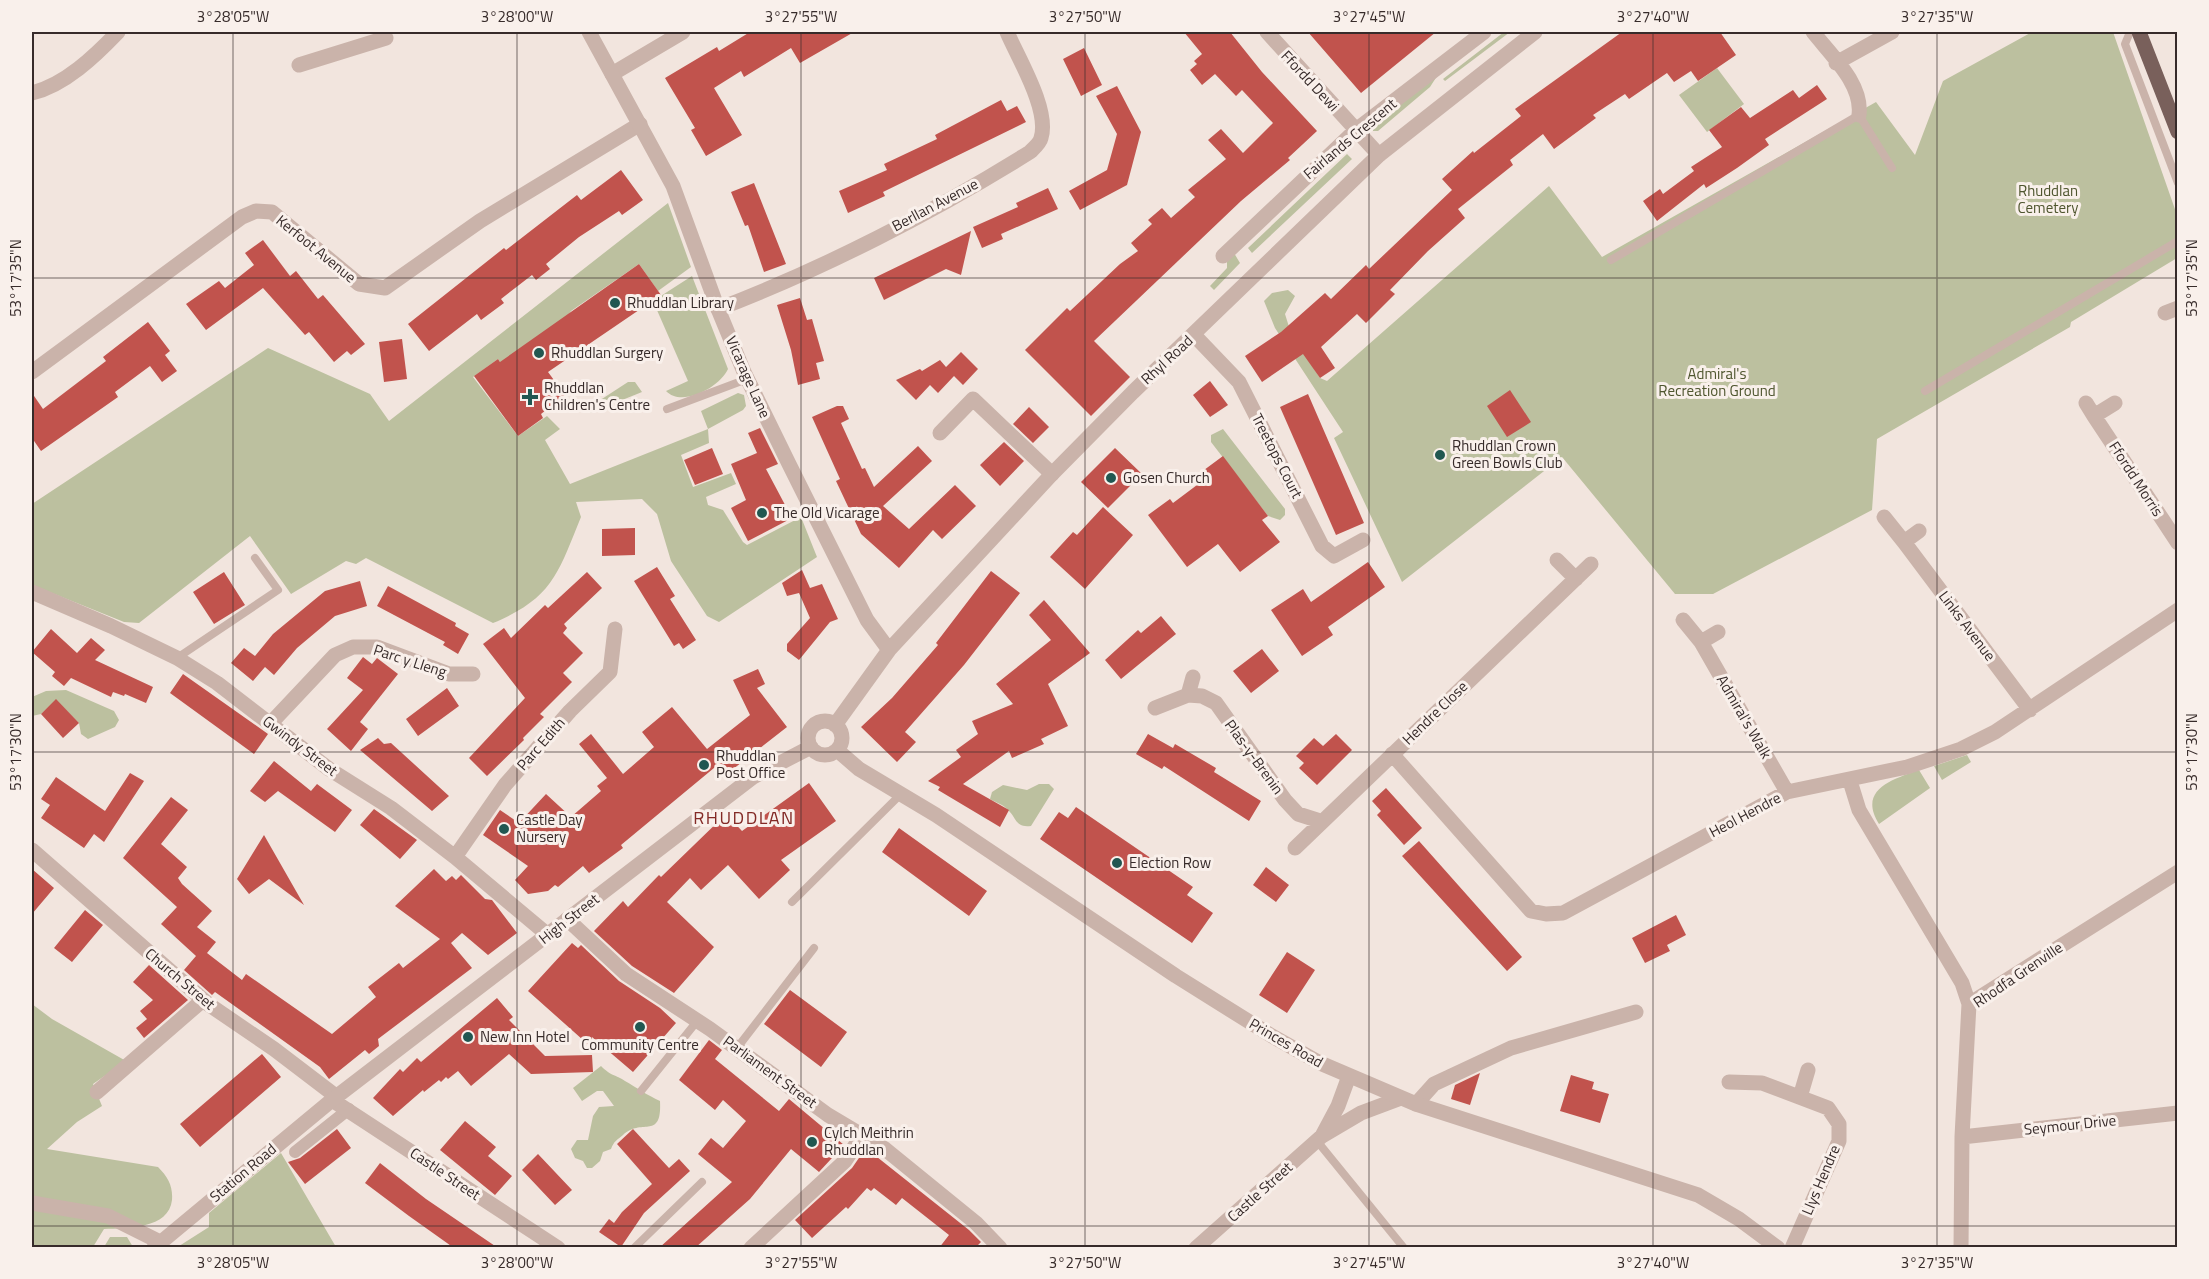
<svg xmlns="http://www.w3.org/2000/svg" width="2209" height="1279" font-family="'Titillium Web',sans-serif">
  <rect width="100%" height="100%" fill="#f2e5de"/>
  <path fill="#bcc09f" d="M1504,32H1510L1445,81L1443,79Z
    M2032,32H2113L2177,215V258L2071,322L2070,327L1877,439L1872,510L1713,594H1675L1562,457L1402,582L1334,438L1343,432L1275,328L1264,301L1272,293L1288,290L1295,296L1285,314L1290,330L1320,378L1327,381L1549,186L1602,257L1876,102L1915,155L1943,81Z
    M1717,68L1744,104L1707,132L1679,95Z
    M1439,73L1430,87L1378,131H1373V126Z
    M1347,154L1352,159L1252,253L1248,248Z
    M668,203L691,267L658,291L639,264L571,311L520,390L498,359L473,377L518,436L547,416L560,429L545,440L570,484L708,429L701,411L738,393L744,395L746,406L743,410L708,429L709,443L681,455L693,487L731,473L736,484L706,497L708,505L723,510L743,542L747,545L801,517L817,557L719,622L707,616L671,561L657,514L642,499L576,502L581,517C558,573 553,598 493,623L366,558L356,564L346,561L291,594L250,536L139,623L124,622L32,585V504L268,348L370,394L389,421Z
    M1234,253L1240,263L1214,290L1210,286L1227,268V259Z
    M692,276L728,369C720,387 682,408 666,391L688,381L653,301Z
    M628,382H635L642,392L590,413L588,408Z
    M1223,429L1285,509V515L1280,520L1268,516L1211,442V435Z
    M66,690L114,711L119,720L115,727L88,739L81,734L79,723L56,700L41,714L32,716V697L46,691Z
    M1967,755L1971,762L1942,780L1934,766Z
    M1919,770L1930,788L1879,824C1857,789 1894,779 1919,770Z
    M1039,784H1049L1054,789L1031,826C1015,828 1017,818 1008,810C1004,805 995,802 990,799L992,792L1003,785L1027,790Z
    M32,1004L52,1019L126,1061L93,1084L102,1106L77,1122L47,1149L158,1167C168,1177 173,1186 172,1200C169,1229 127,1228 104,1229L93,1247H32Z
    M601,1066C612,1077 615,1074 625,1081C637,1088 647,1095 660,1101C662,1141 642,1117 623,1135C617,1140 614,1141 611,1149L603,1152L600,1161L592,1168H587L583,1161L575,1158L571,1149L577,1140H588L593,1116L599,1107L614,1106L603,1091H597L582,1101L573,1088Z
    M281,1153L336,1247L176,1248L209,1227V1213Z
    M110,1237H127L133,1247H104Z"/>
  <path fill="#c1534d" d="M750,32H854L800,63L791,48L744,77L741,71L714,88L742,135L706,156L691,130L695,128L665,78L717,47L719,51Z
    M1184,32H1230L1262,72L1317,131L1288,158L1290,160L1241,201L1094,341L1130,377L1091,416L1025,350L1067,308L1070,311L1120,264L1138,251L1131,243L1152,224L1148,220L1162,208L1171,218L1195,197L1188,190L1226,159L1208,140L1221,129L1243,153L1273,123L1242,90L1236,96L1215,74L1202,85L1190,70L1197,64L1194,61L1202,54Z
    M1308,32H1436L1361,93Z
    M1622,32H1720L1736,55L1698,81L1691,71L1674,82L1667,73L1629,99L1625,94L1593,115L1596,118L1554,149L1543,134L1510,160L1513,165L1458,209L1465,218L1428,251L1390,290L1395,294L1366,323L1357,314L1321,347L1335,368L1320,378L1303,354L1262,382L1245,356L1281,332L1325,293L1331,299L1366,265L1369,269L1452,190L1442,179L1473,151L1474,153L1521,116L1515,109Z
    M1084,48L1102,85L1081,96L1063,59Z
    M1817,85L1827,99L1765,139L1769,145L1737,168L1706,188L1704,184L1657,221L1643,201L1660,189L1663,194L1694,171L1691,167L1722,147L1709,130L1741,107L1750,118L1793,90L1799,98Z
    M1117,86L1141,132L1127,185L1080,210L1069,191L1107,170L1117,134L1096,96Z
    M1001,100L1007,111L1017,106L1026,122L883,192L885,196L848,213L839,191L887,170L884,164L937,139L935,135Z
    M621,170L643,200L622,215L619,211L579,237L546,264L550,269L536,280L532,275L501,299L504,303L481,320L477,314L429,351L408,324L504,248L506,250L577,195L581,200Z
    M754,183L786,264L764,272L748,225L745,226L731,192Z
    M1048,188L1058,209L1001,234L1003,239L982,248L973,227L1018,207L1016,203Z
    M971,231L961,275L946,269L884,300L874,278Z
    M263,240L290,276L296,271L318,299L323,295L365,344L351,355L347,351L334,362L309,332L305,335L263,288L206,330L186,304L219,281L225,288L254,265L245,253Z
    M639,264L661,295L548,372L565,395L541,414L543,418L518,436L474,376L498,359L500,362Z
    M800,298L807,320L812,319L824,361L816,363L820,379L798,385L791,350L777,305Z
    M148,322L170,351L165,355L177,371L162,382L150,366L115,392L118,397L41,451L32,438V393L43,409L106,361L103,357Z
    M402,339L407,379L384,382L379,342Z
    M961,352L978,369L963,385L954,376L938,393L930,385L916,400L896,380L920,369L922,371L940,360L946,367Z
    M1210,381L1228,405L1210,417L1193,395Z
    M1510,390L1531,422L1507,437L1487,406Z
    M1308,394L1364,523L1336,535L1280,407Z
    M837,406H843L849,419L841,423L862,469L865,468L874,487L918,446L932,461L883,506L909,529L955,485L976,506L942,539L933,530L899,568L861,534L836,481L840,479L812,417Z
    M1029,407L1049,427L1033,443L1013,424Z
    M760,428L778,464L766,469L792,518L748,541L731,508L746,500L731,464L757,453L748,433Z
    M1004,442L1024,461L1000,486L980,465Z
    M712,448L723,474L695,485L684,460Z
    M1115,448L1142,474L1108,508L1081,482Z
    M1223,456L1268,516L1262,520L1280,542L1240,572L1218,544L1187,567L1148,515L1170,499L1173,503L1205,479L1200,473Z
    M1103,507L1133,535L1085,589L1050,557L1073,532L1077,535Z
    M635,528V555L602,556V529Z
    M1368,562L1385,587L1328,627L1333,635L1302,656L1271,610L1303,589L1311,602Z
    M657,567L675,596L670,599L696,640L683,649L679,643L674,646L634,581Z
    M802,570L810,588L822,584L838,619L830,622L799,660L787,651V644L810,618L799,593L787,596L782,583Z
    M991,571L1020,593L964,665L905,732L916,742L897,762L861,727L892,698L938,645L936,643Z
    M224,572L245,605L214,624L193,592Z
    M587,572L602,588L564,624L567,628L563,633L583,653L563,673L572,682L540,714L544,717L523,738L524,740L487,776L469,758L525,698L483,644L504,628L511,638L545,605L548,608Z
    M360,581L367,606L335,616L297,648L274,675L265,667L253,681L231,663L244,648L255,656L273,634L325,591Z
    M388,586L456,623L455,626L469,634L458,654L443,645L445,642L377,606Z
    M1044,600L1090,653L1048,684L1068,726L1041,739L1044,744L1012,758L1009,751L963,784L1009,810L1000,827L938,790L940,787L928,781L961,757L956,750L978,734L972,721L1013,704L996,684L1051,640L1029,615Z
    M1161,616L1176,634L1121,679L1105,660L1138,630L1141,633Z
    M51,629L77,653L91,638L105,650L95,660L153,687L146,703L125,694L124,696L113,692L111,697L71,678L64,686L52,676L55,672L32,652Z
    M1262,649L1279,671L1251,693L1233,671Z
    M363,657L372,664L377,658L398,674L360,722L368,729L351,751L327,729L363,690L347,678Z
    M758,669L765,684L757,688L787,727L728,773L720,763L621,845L623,848L589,873L583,866L558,887L555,885L548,891L528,894L515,880L528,866L483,835L500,810L519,823L546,794L571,817L601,791L597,786L607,778L579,744L591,734L623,774L654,747L642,732L672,707L707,749L750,715L733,680Z
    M183,674L268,734L254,754L170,693Z
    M447,688L459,706L418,736L406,719Z
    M56,699L79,723L63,738L41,714Z
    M1148,734L1173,748L1175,744L1216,768L1214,772L1261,801L1249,821L1164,766L1162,769L1136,754Z
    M1336,734L1352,750L1317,785L1299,768L1304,763L1296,756L1314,738L1323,746Z
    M378,738L384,744L391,743L449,796L432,811L360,750Z
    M274,761L311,791L317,784L352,810L335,832L278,791L265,802L250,791Z
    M130,773L144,781L104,842L94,834L84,848L41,818L50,805L41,799L56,777L105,811Z
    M809,783L836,821L781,860L790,870L759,899L728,865L701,890L690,878L667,902L714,947L674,993L632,966L594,931L623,901L628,907L659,875L661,877L726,814L742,831Z
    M1386,788L1422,828L1404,845L1377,815L1381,811L1372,801Z
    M171,797L188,810L161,844L187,867L178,878L182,884L212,911L197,927L216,942L207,953L242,980L246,974L332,1034L376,997L368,987L399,963L403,968L440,939L395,906L434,869L446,881L452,876L456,880L461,875L485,899L492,900L517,933L488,955L462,933L451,943L472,968L378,1039L379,1046L369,1054L365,1050L329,1079L320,1067L215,992L212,995L184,970L196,956L161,924L177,907L123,858Z
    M1076,807L1193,887L1187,895L1213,913L1192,943L1040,839L1059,812L1068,818Z
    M374,809L417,840L400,859L360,825Z
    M899,828L987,891L969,916L882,852Z
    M264,835L304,905L269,879L249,894L237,879Z
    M1419,841L1522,957L1507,971L1402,856Z
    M1266,867L1289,885L1276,902L1253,885Z
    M32,869L54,888L32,914Z
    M85,910L103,925L72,962L54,948Z
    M1676,915L1686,935L1667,945L1670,951L1645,963L1632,938Z
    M572,943L578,948L581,945L619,981L660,1008L676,1023L633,1072L592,1037V1048L528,991Z
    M1287,952L1315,970L1287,1013L1259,995Z
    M149,965L188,1000L144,1038L136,1028L147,1019L140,1011L153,1000L133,982Z
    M790,990L847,1032L821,1067L764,1024Z
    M497,998L513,1017L509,1020L545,1056L592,1055L593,1072L531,1074L509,1054L471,1086L458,1071L448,1079L446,1077L441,1082L439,1080L424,1092L423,1090L393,1116L373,1098L400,1069L403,1072L417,1058L421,1062Z
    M709,1040L722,1050L715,1059L779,1111L789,1099L844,1145L819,1172L791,1149L750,1199L695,1248H659L732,1182L698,1154L711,1138L723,1148L746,1121L723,1100L715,1110L679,1080Z
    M262,1054L281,1077L200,1147L180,1124Z
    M1480,1073L1470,1105L1451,1099L1455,1085Z
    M1571,1075L1594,1082L1592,1089L1609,1094L1600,1123L1560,1111Z
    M465,1121L496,1147L488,1156L512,1176L495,1195L440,1150Z
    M337,1129L351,1148L305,1184L288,1162L300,1158Z
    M633,1129L669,1168L679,1159L690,1171L644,1213L621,1247L599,1232L609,1219L614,1223L622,1212L652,1184L617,1144Z
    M872,1153L969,1230L981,1242L975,1248H939L949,1235L902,1198L896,1205L874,1188L871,1191L867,1188L848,1209L846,1207L812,1238L795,1220L852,1168L861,1155Z
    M538,1154L572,1190L555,1205L522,1170Z
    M380,1163L426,1199L498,1248H454L409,1216L365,1183Z"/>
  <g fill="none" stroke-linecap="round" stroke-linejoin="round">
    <path stroke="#cab3aa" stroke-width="8" d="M2130,32L2125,44L2178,183
      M1611,260L1859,115L1892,168
      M1925,391L2178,241
      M667,409L747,379
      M177,658L278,590L255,558
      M792,902L901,794
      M737,1048L814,948
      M641,1091L698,1020
      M1317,1141L1404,1248
      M634,1248L702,1182"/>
    <path stroke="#cab3aa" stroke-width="12" d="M295,1152L349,1109"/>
    <path stroke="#cab3aa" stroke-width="15" d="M1267,32L1379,155
      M1813,32C1831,55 1863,84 1859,115
      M1836,63L1892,32
      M299,65L386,38
      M612,74L683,32
      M32,93C65,85 95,56 118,32
      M1223,256L1356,130L1484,32
      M718,309C823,269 934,212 1030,152C1034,148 1040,143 1041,138C1050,110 1018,58 1007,32
      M2165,313L2178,308
      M1194,335L1239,382L1322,546L1334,556L1363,540
      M32,372L242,217L256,211L272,212L359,284L385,288L480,221L640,124
      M2086,403L2094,416L2115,403
      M2094,416L2178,543
      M940,433L973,399L1052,474
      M1884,517L1904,542
      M1919,531L1904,542L2030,710
      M1557,560L1576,579
      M32,592L111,626L177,658L217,683L329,769L391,808L455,857L548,935
      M1683,620L1701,642L1718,632
      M1701,642L1787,792
      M1188,695L1202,696L1216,703L1285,800L1298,814L1320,821
      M1155,708L1188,695L1193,677
      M270,724L335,655L353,647H377L449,674H473
      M1392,754L1531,911L1546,914L1563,913L1787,792L1907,767L1961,749L1995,732L2178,610
      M1850,781L1859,810L1962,983L1969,1004
      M1295,848L1591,564
      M32,850L208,1004L274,1049L337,1097
      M455,857L505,785L570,711L610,672L615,629
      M567,919L626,974L710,1029L828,1115L885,1149L976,1223L1000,1248
      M1729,1082L1762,1083L1828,1108L1839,1124V1141L1792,1248
      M97,1092L203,1000
      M1800,1097L1808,1070
      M332,1100L558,1248
      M1416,1104L1434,1084L1511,1048L1636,1012
      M1322,1136L1338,1106L1349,1076
      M1962,1137L2178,1113
      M32,1203L108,1216L160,1242
      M751,1248L845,1161L862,1135
      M1196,1248L1322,1136L1361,1113L1401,1098
      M1961,1248L1962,1137L1969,1004L2178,872"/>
    <path stroke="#cab3aa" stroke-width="15" d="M589,32L673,186L718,309L744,372L789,464L867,620L889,650
      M808 738a17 17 0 1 1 34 0a17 17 0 1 1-34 0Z
      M835,725L889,650L1052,474L1133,392L1379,155L1535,32
      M837,750L859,769L936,815L1176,976L1272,1036L1320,1063L1416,1104L1698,1195L1739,1219L1778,1248
      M154,1248L332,1100L753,777L811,747"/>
    <path stroke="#79605b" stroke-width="15" d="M2139,32L2178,132"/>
  </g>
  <path fill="none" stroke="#372b2a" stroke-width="1.5" stroke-opacity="0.45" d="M233,32V1248M517,32V1248M801,32V1248M1085,32V1248M1369,32V1248M1653,32V1248M1937,32V1248M32,278H2178M32,752H2178M32,1226H2178"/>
  <g fill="#215751" stroke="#f9f0eb" stroke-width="2">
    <circle cx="615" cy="303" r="6"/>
    <circle cx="539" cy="353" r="6"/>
    <path d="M527 388h6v6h6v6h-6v6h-6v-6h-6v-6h6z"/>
    <circle cx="1440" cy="455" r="6"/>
    <circle cx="1111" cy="478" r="6"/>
    <circle cx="762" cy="513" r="6"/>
    <circle cx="704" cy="765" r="6"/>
    <circle cx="504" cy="829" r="6"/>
    <circle cx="1117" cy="863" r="6"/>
    <circle cx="640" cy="1027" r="6"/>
    <circle cx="468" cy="1037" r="6"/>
    <circle cx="812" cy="1142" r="6"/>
  </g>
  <g text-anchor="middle" stroke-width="6" stroke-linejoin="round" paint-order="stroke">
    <g font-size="15" fill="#372b2a" stroke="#f9f0eb">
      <text transform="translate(1310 81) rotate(47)" y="5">Ffordd Dewi</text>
      <text transform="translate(1350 139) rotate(-40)" y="5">Fairlands Crescent</text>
      <text transform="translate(935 205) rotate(-28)" y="5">Berllan Avenue</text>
      <text transform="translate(316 249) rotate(39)" y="5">Kerfoot Avenue</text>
      <text transform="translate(1167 360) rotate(-43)" y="5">Rhyl Road</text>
      <text transform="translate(748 377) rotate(66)" y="5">Vicarage Lane</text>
      <text transform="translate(1277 456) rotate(63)" y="5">Treetops Court</text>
      <text transform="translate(2136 479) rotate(57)" y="5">Ffordd Morris</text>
      <text transform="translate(1967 626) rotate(53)" y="5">Links Avenue</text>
      <text transform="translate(410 661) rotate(18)" y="5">Parc y Lleng</text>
      <text transform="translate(1435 713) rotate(-44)" y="5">Hendre Close</text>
      <text transform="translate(1744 717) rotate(60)" y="5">Admiral's Walk</text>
      <text transform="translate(541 744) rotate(-49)" y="5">Parc Edith</text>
      <text transform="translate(300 746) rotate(37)" y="5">Gwindy Street</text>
      <text transform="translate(1254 757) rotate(54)" y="5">Plas-y-Brenin</text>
      <text transform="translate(1745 815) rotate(-28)" y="5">Heol Hendre</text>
      <text transform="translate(569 919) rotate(-38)" y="5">High Street</text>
      <text transform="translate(2018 975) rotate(-34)" y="5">Rhodfa Grenville</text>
      <text transform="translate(180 979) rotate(40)" y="5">Church Street</text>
      <text transform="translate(1286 1043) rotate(30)" y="5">Princes Road</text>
      <text transform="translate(770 1072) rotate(36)" y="5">Parliament Street</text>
      <text transform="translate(2070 1125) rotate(-6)" y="5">Seymour Drive</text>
      <text transform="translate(243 1173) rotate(-40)" y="5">Station Road</text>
      <text transform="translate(445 1174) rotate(34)" y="5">Castle Street</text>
      <text transform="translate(1821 1180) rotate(-67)" y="5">Llys Hendre</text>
      <text transform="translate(1260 1192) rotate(-42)" y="5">Castle Street</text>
    </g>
    <g font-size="15" fill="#4e552e" stroke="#f9f0eb">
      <text x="2048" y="196">Rhuddlan<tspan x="2048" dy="17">Cemetery</tspan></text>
      <text x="1717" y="379">Admiral's<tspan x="1717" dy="17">Recreation Ground</tspan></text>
    </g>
    <g font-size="15" fill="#372b2a" stroke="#f9f0eb" text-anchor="start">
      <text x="627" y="308">Rhuddlan Library</text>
      <text x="551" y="358">Rhuddlan Surgery</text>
      <text x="544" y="393">Rhuddlan<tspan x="544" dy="17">Children's Centre</tspan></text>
      <text x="1452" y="451">Rhuddlan Crown<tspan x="1452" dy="17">Green Bowls Club</tspan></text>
      <text x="1123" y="483">Gosen Church</text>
      <text x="774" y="518">The Old Vicarage</text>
      <text x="716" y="761">Rhuddlan<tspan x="716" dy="17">Post Office</tspan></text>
      <text x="516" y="825">Castle Day<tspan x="516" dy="17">Nursery</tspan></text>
      <text x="1129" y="868">Election Row</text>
      <text x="480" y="1042">New Inn Hotel</text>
      <text x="640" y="1050" text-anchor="middle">Community Centre</text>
      <text x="824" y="1138">Cylch Meithrin<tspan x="824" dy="17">Rhuddlan</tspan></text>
    </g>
    <g font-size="18" letter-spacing="1.5" fill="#832a26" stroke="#f9f0eb">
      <text x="744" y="824">RHUDDLAN</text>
    </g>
  </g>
  <rect width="2209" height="1279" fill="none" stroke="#f9f0eb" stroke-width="66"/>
  <rect x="33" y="33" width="2143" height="1213" fill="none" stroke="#372b2a" stroke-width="2"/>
  <g font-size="15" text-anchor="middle" fill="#372b2a">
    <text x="233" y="22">3°28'05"W</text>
    <text x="517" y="22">3°28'00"W</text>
    <text x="801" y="22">3°27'55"W</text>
    <text x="1085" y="22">3°27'50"W</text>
    <text x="1369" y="22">3°27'45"W</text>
    <text x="1653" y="22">3°27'40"W</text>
    <text x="1937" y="22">3°27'35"W</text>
    <text transform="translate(16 278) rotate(-90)" y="5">53°17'35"N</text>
    <text transform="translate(2192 278) rotate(-90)" y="5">53°17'35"N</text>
    <text transform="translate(16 752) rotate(-90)" y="5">53°17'30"N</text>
    <text transform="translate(2192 752) rotate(-90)" y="5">53°17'30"N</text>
    <text x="233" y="1268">3°28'05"W</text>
    <text x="517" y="1268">3°28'00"W</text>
    <text x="801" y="1268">3°27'55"W</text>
    <text x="1085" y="1268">3°27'50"W</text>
    <text x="1369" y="1268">3°27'45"W</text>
    <text x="1653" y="1268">3°27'40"W</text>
    <text x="1937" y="1268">3°27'35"W</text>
  </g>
</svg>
